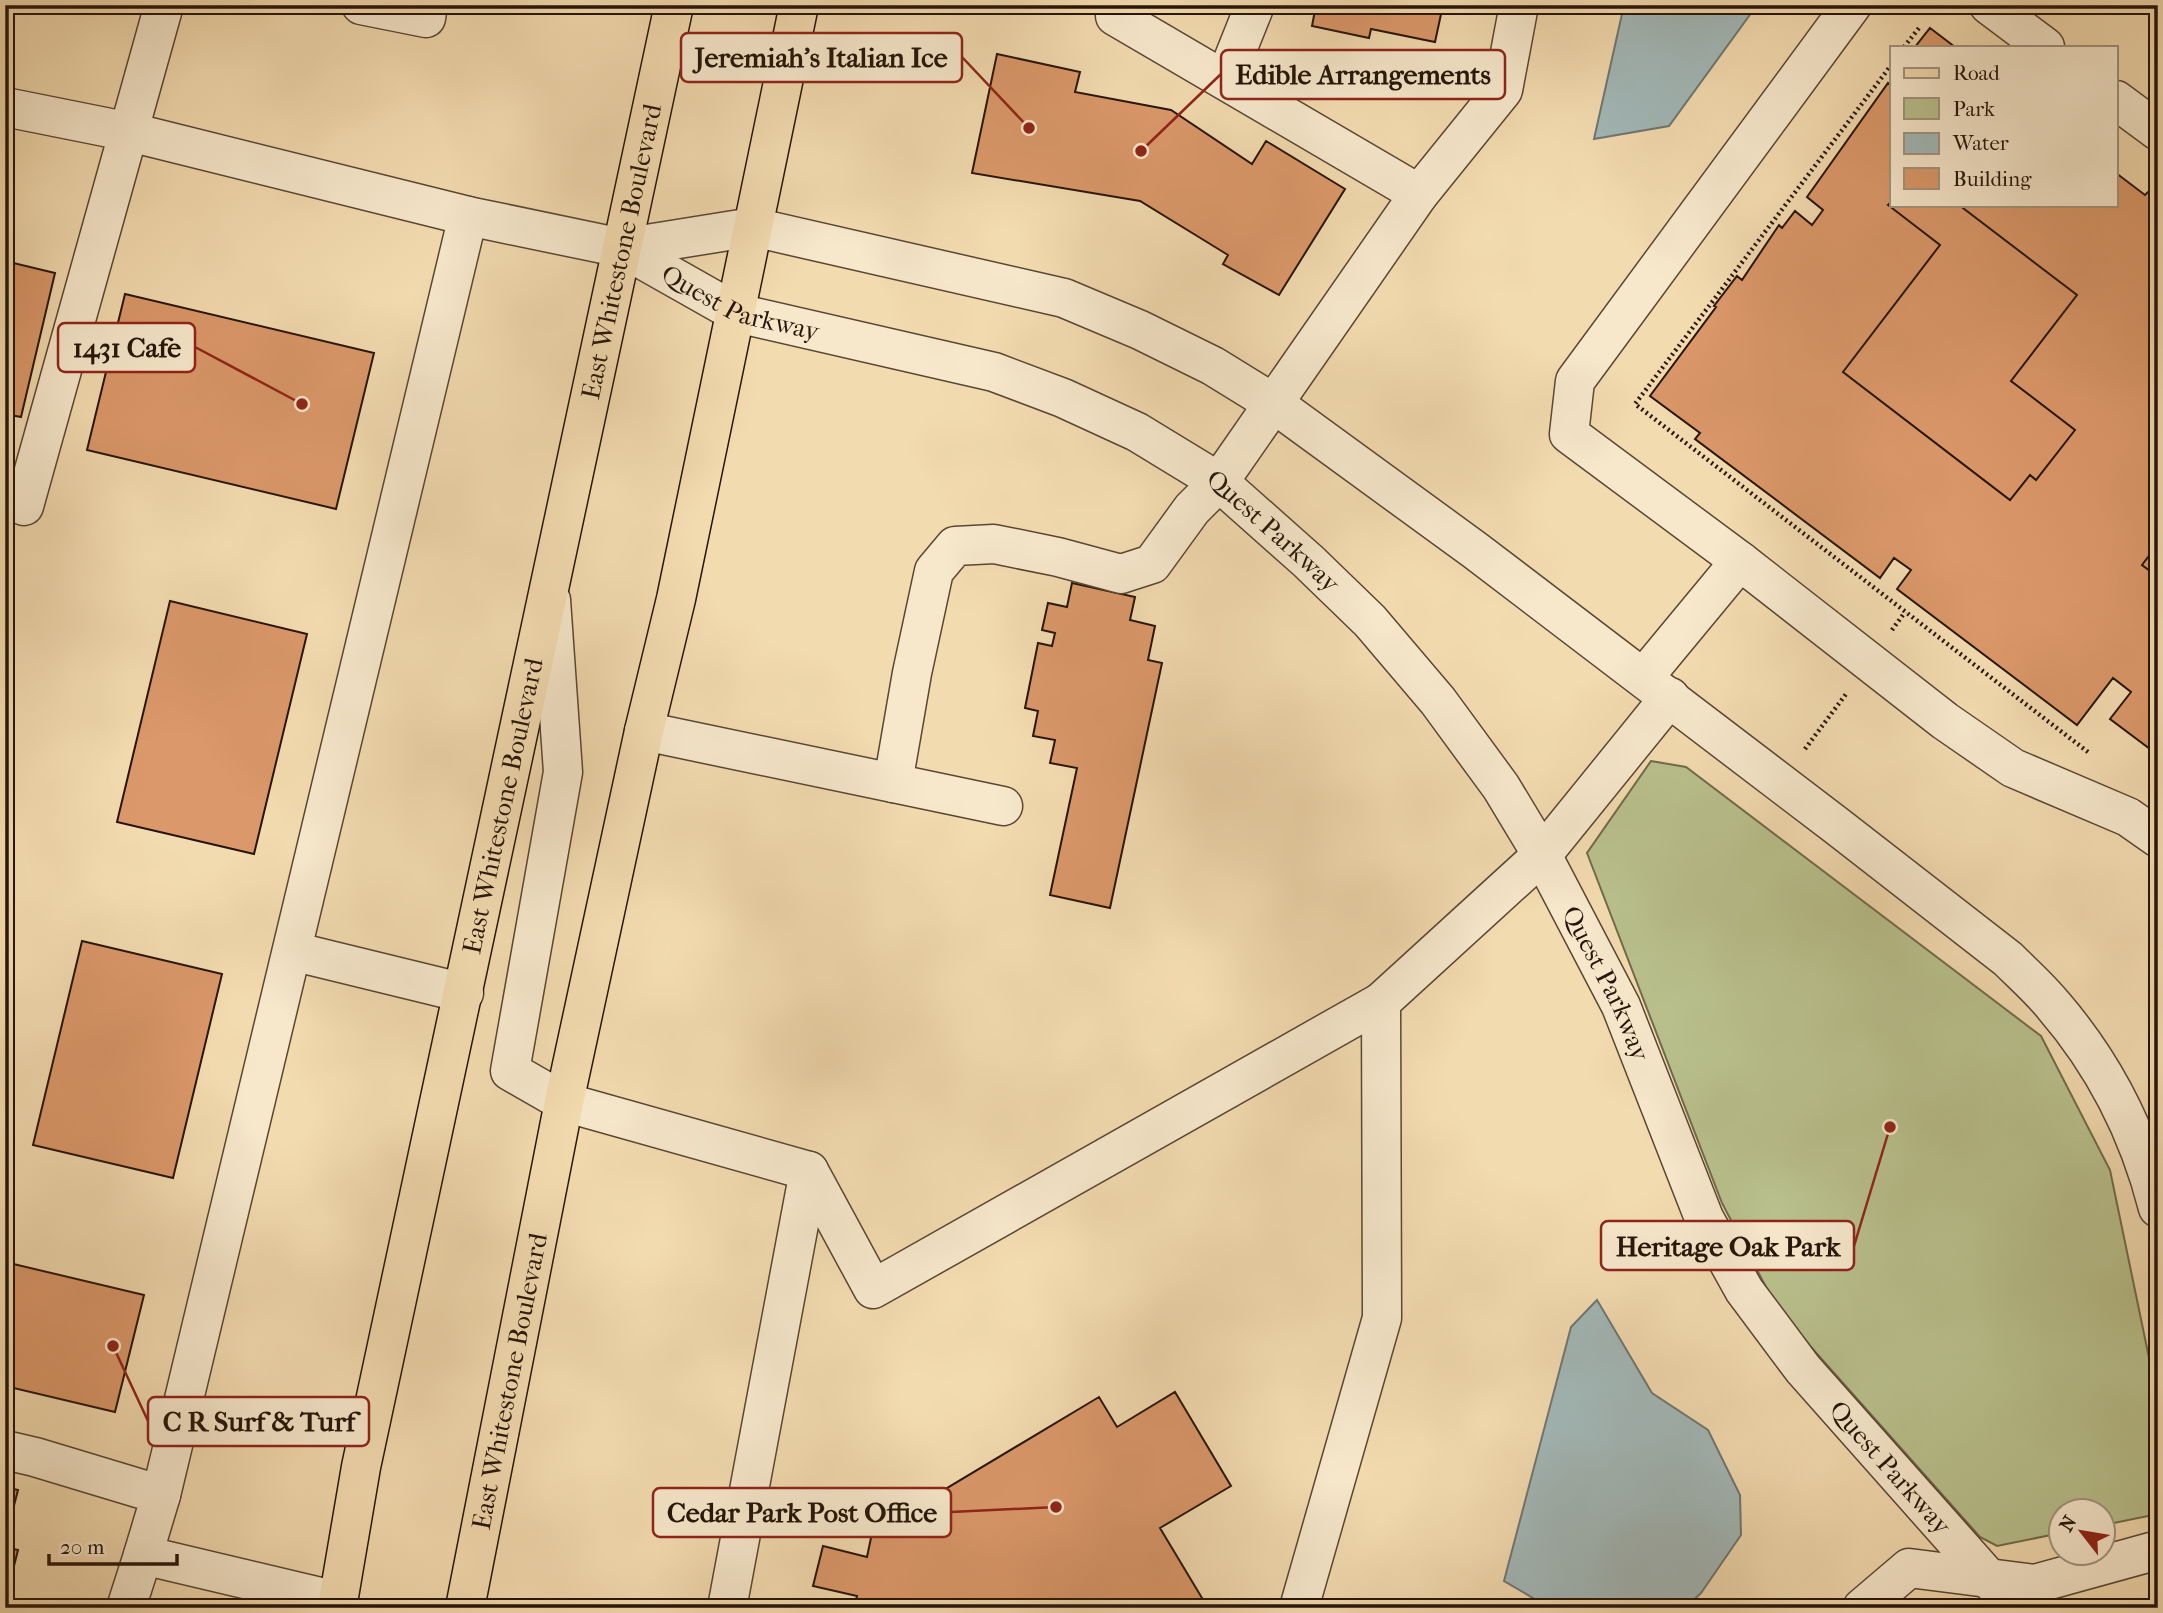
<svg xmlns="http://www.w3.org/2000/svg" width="2163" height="1613" font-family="'IM FELL French Canon',serif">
  <rect width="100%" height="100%" fill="#f3dbb0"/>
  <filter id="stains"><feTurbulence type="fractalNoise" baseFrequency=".00286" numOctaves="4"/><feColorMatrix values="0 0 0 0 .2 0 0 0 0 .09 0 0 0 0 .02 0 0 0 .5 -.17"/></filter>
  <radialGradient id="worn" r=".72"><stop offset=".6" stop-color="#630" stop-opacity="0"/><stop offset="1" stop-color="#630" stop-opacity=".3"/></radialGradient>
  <path fill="#b9c18d" stroke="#706b4b" stroke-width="2" d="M1651,761L1686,767L2041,1036L2110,1170L2158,1401V1514L2104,1525V1512H2062L2061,1533L1997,1546L1980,1537L1778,1310L1722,1203L1587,853Z"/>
  <path fill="#a2b8b8" stroke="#707772" stroke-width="2" d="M1624,5H1757L1669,126L1594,139Z
    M1597,1300L1652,1393L1708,1430L1740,1495L1741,1535L1701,1593L1685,1608H1550L1504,1581L1571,1327Z"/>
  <path fill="#db986a" stroke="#261509" stroke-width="2" d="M1316,5H1443L1435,42L1371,29L1369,38L1312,26Z
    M1930,28L1955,47H1915Z
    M1930,28L1955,47H1915Z
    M997,54L1080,72L1075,92L1171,110L1252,164L1266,141L1345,189L1279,295L1223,264L1228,255L1140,201L972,173Z
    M1888,83L1892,86V205H2116V173L2145,195L2149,191L2158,198V544L2142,565L2158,577V755L2110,719L2131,692L2113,678L2077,725L1897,589L1911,570L1894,558L1880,578L1695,439L1700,433L1650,396L1716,307L1714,306L1737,276L1742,280L1779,225L1782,228L1795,211L1812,225L1823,210L1807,197Z
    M1888,83L1892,86V201L1888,205L1940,245L1843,372L2010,500L2030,475L2036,480L2075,430L2011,381L2077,295L1959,205H2116V173L2145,195L2149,191L2158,198V755L2110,719L2131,692L2113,678L2077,725L1897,589L1911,570L1894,558L1880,578L1695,439L1700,433L1650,396L1716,307L1714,306L1737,276L1742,280L1779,225L1782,228L1795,211L1812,225L1823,210L1807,197Z
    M5,261L55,273L21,417L5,414Z
    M125,294L374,353L336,509L87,450Z
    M2158,544V577L2142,565Z
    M1072,583L1135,597L1130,620L1155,626L1148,660L1162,663L1110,908L1050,895L1077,768L1050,763L1055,740L1033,736L1038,711L1025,708L1038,643L1052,646L1055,633L1042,630L1048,603L1067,607Z
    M170,601L307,634L254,854L117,822Z
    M82,941L222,974L173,1178L33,1145Z
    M5,1262L144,1295L115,1412L5,1386Z
    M1175,1392L1231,1486L1160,1528L1208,1608H854L857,1596L813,1586L823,1546L867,1557L872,1533L1099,1397L1117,1427Z
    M5,1487L18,1490L5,1541Z
    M5,1547L18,1550L5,1602Z"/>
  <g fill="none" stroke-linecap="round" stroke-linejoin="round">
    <defs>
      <g id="minor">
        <path d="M361,5L426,18L428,5"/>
        <path d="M1117,5L1115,16L1419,194"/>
        <path d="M1852,5L1575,381L1569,434L1740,561L1945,721L2013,768L2128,817L2158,838"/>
        <path d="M1989,5L2045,47"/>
        <path d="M1225,80L1255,5"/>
        <path d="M2116,100L2158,131"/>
        <path id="s1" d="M5,107L130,132L468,216L622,248L737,313L994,372L1063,398L1137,432L1219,482L1308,561L1370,621L1438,701L1501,787L1542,855L1621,1006L1704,1218L1744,1290L1803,1369L2015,1608"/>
        <path d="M622,248L753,227L1064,298L1140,330L1213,366L1273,403L1476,551L1837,826L2008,959C2023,974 2039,988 2053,1005C2104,1064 2139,1133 2158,1208"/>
        <path d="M24,506L164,5"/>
        <path d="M551,600L563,772L510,1071L564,1102L809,1171L873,1289L1381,1002"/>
        <path d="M1644,677L1740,561"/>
        <path d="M644,731L1003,806"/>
        <path d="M893,783L912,673L934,571L955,546L994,544L1058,557L1121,574L1152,564L1192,509L1219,482L1419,194L1503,90L1519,5"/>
        <path d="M292,951L464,993"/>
        <path d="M5,1450L35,1457L161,1495L143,1555L337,1601"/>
        <path d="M161,1495L468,216"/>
        <path d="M126,1608L143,1555"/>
        <path d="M727,1608L809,1171"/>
        <path d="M1299,1608L1382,1318L1381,1002L1542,855L1670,697"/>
        <path d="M1862,1608L1909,1568L2035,1584L2158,1550"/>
      </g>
      <g id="major">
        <path id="s2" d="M337,1608L361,1467L674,5"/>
        <path id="s3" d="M465,1608L564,1102L644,731L676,599L799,5"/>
      </g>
    </defs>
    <use href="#minor" stroke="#594633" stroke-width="41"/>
    <use href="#major" stroke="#261509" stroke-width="41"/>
    <path stroke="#261509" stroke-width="4.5" stroke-dasharray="2 3.5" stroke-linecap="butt" d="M1904,47L1919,28
      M1892,64L1635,404L2088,752
      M1892,630L1905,612
      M1805,749L1846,694"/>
    <use href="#minor" stroke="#f7e8cc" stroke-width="38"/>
    <use href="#major" stroke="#f3dbb0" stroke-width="38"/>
  </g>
  <g text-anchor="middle" stroke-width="5" stroke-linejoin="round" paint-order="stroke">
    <g font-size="26" fill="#261509" stroke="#f7e8cc">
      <text dy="9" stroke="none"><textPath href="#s2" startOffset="1386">East Whitestone Boulevard</textPath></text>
      <text dy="9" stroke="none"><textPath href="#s1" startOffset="765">Quest Parkway</textPath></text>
      <text dy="9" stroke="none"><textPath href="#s1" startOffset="1353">Quest Parkway</textPath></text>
      <text dy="9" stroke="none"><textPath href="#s2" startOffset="819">East Whitestone Boulevard</textPath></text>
      <text dy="9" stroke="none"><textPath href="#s1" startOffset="1920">Quest Parkway</textPath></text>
      <text dy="9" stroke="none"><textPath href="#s3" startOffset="231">East Whitestone Boulevard</textPath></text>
      <text dy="9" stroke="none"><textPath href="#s1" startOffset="2487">Quest Parkway</textPath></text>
    </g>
  </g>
  <path fill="none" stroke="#8f2418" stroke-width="2.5" d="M1029 128L962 57M1141 151L1221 74M302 404L195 347M1890 1127L1854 1246M113 1346L148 1421M1056 1507L951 1512"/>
  <g fill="#8f2418" stroke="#f7e8cc" stroke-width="2.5">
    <circle cx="1029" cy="128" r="7"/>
    <circle cx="1141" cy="151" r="7"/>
    <circle cx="302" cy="404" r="7"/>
    <circle cx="1890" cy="1127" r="7"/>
    <circle cx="113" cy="1346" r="7"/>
    <circle cx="1056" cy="1507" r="7"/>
  </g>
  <g fill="#f7e8cc" stroke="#8f2418" stroke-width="2.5">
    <rect x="681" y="33" width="281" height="49" rx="7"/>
    <rect x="1221" y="50" width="284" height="49" rx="7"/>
    <rect x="58" y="323" width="137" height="49" rx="7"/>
    <rect x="1601" y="1221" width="253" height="49" rx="7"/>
    <rect x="148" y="1397" width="221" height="49" rx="7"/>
    <rect x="653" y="1488" width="298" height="49" rx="7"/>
  </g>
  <g font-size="28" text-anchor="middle" font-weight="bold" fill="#261509">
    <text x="821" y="67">Jeremiah's Italian Ice</text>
    <text x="1363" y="84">Edible Arrangements</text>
    <text x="127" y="357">1431 Cafe</text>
    <text x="1728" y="1256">Heritage Oak Park</text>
    <text x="259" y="1431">C R Surf &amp; Turf</text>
    <text x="802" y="1522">Cedar Park Post Office</text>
  </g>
  <rect width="2163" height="1613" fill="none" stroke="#f3dbb0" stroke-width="28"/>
  <rect x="7" y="7" width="2149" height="1599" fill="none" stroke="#261509" stroke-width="3.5"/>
  <rect x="14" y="14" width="2135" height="1585" fill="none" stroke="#261509" stroke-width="2"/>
  <rect x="1890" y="46" width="228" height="161" fill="#f7e8cc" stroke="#a3947e" stroke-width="2"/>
  <rect x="1904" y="68" width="35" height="10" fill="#f3dbb0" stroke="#a3947e" stroke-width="2"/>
  <text x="1953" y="80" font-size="21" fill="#261509">Road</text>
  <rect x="1904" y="98" width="35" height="21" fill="#b9c18d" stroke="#a3947e" stroke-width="2"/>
  <text x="1953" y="116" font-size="21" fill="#261509">Park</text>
  <rect x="1904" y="133" width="35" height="21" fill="#a2b8b8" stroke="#a3947e" stroke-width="2"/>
  <text x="1953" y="150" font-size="21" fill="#261509">Water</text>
  <rect x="1904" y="168" width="35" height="21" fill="#db986a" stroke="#a3947e" stroke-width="2"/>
  <text x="1953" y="186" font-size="21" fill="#261509">Building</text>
  <g transform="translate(2082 1532) rotate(301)"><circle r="33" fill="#f7e8cc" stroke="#a3947e" stroke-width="2"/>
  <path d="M0-5L12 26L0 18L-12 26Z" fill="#8f2418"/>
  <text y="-10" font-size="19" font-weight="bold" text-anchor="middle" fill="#261509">N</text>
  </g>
  <path d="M49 1554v10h128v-10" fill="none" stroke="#261509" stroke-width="3.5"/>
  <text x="60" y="1554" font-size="21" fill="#261509" stroke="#f7e8cc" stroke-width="5" paint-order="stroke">20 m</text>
  <rect width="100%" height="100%" filter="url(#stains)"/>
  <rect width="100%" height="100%" fill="url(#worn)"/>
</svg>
